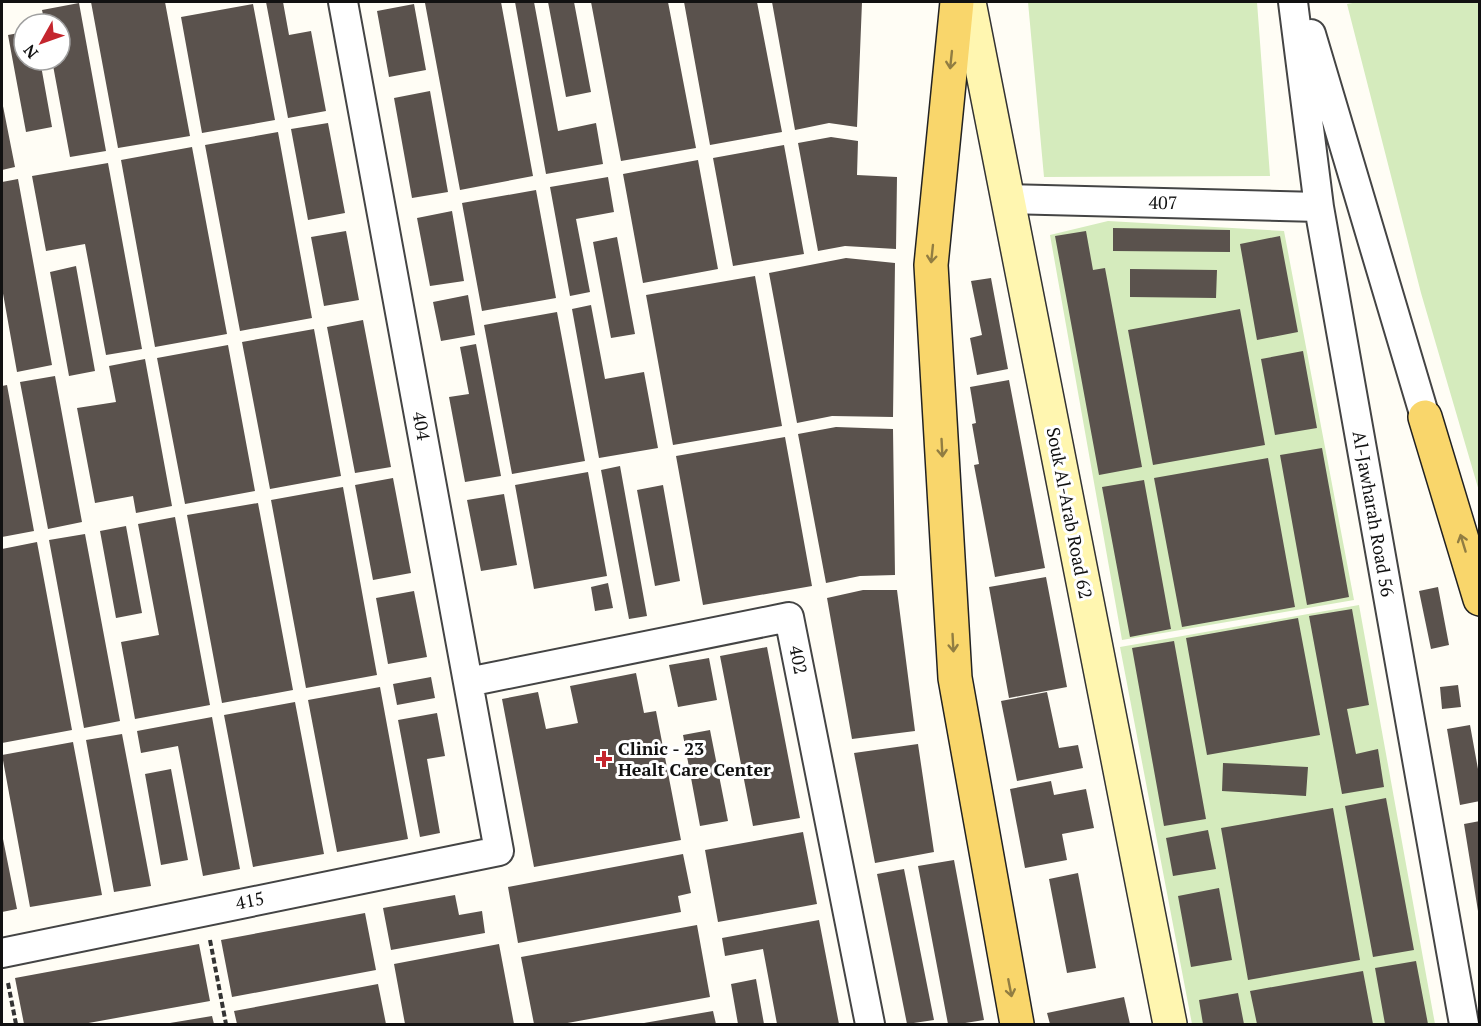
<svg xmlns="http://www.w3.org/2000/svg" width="1481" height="1026" font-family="'PT Serif',serif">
  <rect width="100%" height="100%" fill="#fffdf5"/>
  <path fill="#d5ebbd" d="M1028,2H1257L1270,176L1044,177Z
    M1358,2H1479V491L1421,293L1347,4Z
    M1108,221L1284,231L1354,600L1122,640L1050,235Z
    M1359,605L1435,1024H1192L1120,647Z"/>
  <path fill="#5a524d" d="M91,2H165L190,136L118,148Z
    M266,2H283L289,35L311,31L326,111L288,118Z
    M431,2H501L533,176L460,190L425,3Z
    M515,2H534L558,131L596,123L603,164L546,174Z
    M548,2H574L591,92L566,97Z
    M591,2H668L696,148L621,161Z
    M684,2H757L782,132L710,145Z
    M772,2H862L857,127L829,123L795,130Z
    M79,3L106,151L70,157L52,60H60V24H45L42,10Z
    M253,4L275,120L202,133L181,17Z
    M414,4L426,70L389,77L377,11Z
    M24,32V60H40L52,127L26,132L8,35Z
    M430,91L448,192L412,198L394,98Z
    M2,101L15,167L2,170Z
    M328,123L345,213L308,220L291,129Z
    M278,132L312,318L240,331L205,145Z
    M831,137L858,141L857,175L897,177L896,249L845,246L818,251L798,143Z
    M784,145L804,254L733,266L713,158Z
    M192,147L227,334L155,347L121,160Z
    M698,160L718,269L643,283L623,174Z
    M108,163L142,349L106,355L85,244L46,251L32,176Z
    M608,177L614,212L576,219L590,292L570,296L550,187Z
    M18,179L52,365L17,372L2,288V182Z
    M536,190L556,298L482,311L462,203Z
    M452,211L464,281L430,286L417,218Z
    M1113,228L1230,230V252L1113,251Z
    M346,231L359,300L324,306L311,237Z
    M1086,231L1093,270L1105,268L1142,467L1099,475L1055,236Z
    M1280,236L1298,332L1257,340L1240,244Z
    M617,237L635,334L611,338L593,242Z
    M846,258L895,263L893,417L832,416L797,423L769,273Z
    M76,266L95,371L69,376L50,272Z
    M1130,269L1217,270L1216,298L1130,297Z
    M755,276L782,426L673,445L646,295Z
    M991,278L1008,369L977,375L970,338L982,335L971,281Z
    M468,295L475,335L441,341L433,302Z
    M591,305L605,379L644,372L658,448L599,458L572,309Z
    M1240,309L1265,445L1153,465L1128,330Z
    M557,312L585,461L512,474L484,325Z
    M363,320L391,467L355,473L327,327Z
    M314,329L341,476L270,489L242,342Z
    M476,344L501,476L465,482L449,397L469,394L460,347Z
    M228,345L255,491L185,504L157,358Z
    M1303,351L1317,428L1275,435L1261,359Z
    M145,359L172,506L136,513L133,496L95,503L77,408L116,402L109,366Z
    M55,376L82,522L48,529L20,382Z
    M1009,380L1045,568L995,577L974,465L979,464L972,424L976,423L970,387Z
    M7,385L34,531L2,537V386Z
    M836,427L893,429L895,575L860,576L826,583L798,434Z
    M785,437L812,586L703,605L676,456Z
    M1322,448L1349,597L1307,605L1280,455Z
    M1268,458L1295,607L1182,627L1154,478Z
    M620,466L647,616L629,619L601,470Z
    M588,472L607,576L534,589L515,485Z
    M393,478L411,573L373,580L355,485Z
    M1144,480L1171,629L1130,637L1102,487Z
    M663,485L680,581L655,586L637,490Z
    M343,487L377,675L306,688L271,500Z
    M504,494L517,565L481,571L467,500Z
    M258,503L293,690L222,703L187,515Z
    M175,517L210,705L135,719L121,642L159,635L138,524Z
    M126,526L142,613L116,618L100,531Z
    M85,534L120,721L84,728L49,540Z
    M37,542L72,730L2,743V549Z
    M1046,577L1067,687L1009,698L989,587Z
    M608,583L613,608L595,611L591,587Z
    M1438,587L1449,645L1431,649L1419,591Z
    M863,590H897L915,731L852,739L827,598Z
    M414,591L427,657L388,664L376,598Z
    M1352,609L1369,705L1347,709L1356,754L1378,749L1384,787L1342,794L1309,616Z
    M1298,618L1320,735L1207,755L1186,638Z
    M1174,641L1206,819L1164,826L1132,648Z
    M767,647L800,818L753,826L720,656Z
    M709,658L717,700L678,707L669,665Z
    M636,673L644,713L656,711L681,840L534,867L502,699L538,692L546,729L578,723L570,686Z
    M431,677L435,698L397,705L393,684Z
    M1458,685L1461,707L1442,709L1440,687Z
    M380,687L408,839L337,852L308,700Z
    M1047,692L1059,748L1078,745L1083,768L1017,781L1001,701Z
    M295,702L324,854L253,867L224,715Z
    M437,713L445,756L427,759L440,833L420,837L398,720Z
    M212,717L240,869L203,876L178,746L141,753L137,731Z
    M1470,725L1480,780V801L1460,805L1447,729Z
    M710,730L728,821L700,826L683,735Z
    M122,734L151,886L114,892L86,740Z
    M73,742L102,895L30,907L2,755Z
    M918,744L934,852L875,863L854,753Z
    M1223,763L1308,767L1306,796L1222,791Z
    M171,769L188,860L161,865L145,774Z
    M1051,781L1054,795L1086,789L1094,828L1062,834L1067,860L1025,868L1010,789Z
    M1386,798L1414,950L1373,957L1345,806Z
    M1333,808L1360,960L1248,980L1221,828Z
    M1480,821V911H1478L1464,824Z
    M1208,830L1216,869L1173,876L1166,838Z
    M803,832L817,904L718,922L705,850Z
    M2,834L17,909L2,912Z
    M683,854L691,893L678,896L681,912L518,943L508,887Z
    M954,860L984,1020L959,1024H948L918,866Z
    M904,869L934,1020L907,1024L877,874Z
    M1078,873L1096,968L1067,973L1049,879Z
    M1219,888L1232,960L1191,967L1178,896Z
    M455,895L459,915L482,911L485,933L391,950L383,908Z
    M365,913L376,970L232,997L221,940Z
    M819,920L839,1024H777L763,949L725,956L722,938Z
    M697,925L710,997L562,1024H534L521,957Z
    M199,944L210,1001L83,1024H24L15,978Z
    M499,944L514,1024H405L394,964Z
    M1416,961L1428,1024H1385L1375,968Z
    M1363,971L1373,1024H1257L1250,991Z
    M756,979L764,1024H738L731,984Z
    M378,984L386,1024H237L234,1011Z
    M1238,993L1244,1024H1203L1199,1000Z
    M1124,997L1130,1024H1050L1047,1013Z
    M713,1011L716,1024H644V1023Z
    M212,1016L214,1024H170V1023Z"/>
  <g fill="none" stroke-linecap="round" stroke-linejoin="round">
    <defs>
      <path id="minor" d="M1293,2L1319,207L1464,1024
        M1311,34L1425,417
        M1008,199L1319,207
        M468,682L789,617L870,1024
        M2,953L499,851L343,2"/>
      <path id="secondary" d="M969,2L1170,1024"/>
      <path id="primary" d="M957,2L931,265L955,678L1017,1024
        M1425,417L1480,599"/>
    </defs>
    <use href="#minor" stroke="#444" stroke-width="32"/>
    <use href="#secondary" stroke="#333" stroke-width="36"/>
    <use href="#primary" stroke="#222" stroke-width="36"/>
    <path stroke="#333" stroke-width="4" stroke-dasharray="6 3" stroke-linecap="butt" d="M210,940L226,1024
      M8,983L16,1024"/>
    <use href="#minor" stroke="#fff" stroke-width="28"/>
    <use href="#secondary" stroke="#fff6b0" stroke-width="33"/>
    <use href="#primary" stroke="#f9d66b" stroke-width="33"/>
  </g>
  <defs><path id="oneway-shaft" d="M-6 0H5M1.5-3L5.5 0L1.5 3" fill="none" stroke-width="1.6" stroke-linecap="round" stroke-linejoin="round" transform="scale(1.5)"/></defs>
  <g stroke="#917d42">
    <use href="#oneway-shaft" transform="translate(951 60) rotate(96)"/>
    <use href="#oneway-shaft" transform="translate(932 254) rotate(96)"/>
    <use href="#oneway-shaft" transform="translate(942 448) rotate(87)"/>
    <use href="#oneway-shaft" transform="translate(1463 543) rotate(-107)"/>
    <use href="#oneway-shaft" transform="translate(953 643) rotate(87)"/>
    <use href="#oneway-shaft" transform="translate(1010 988) rotate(79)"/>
  </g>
  <path fill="#c4262e" stroke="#fff" stroke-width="2" d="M601 750h6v6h6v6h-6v6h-6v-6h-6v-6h6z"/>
  <g text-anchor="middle" stroke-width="6" stroke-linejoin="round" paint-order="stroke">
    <g font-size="18" fill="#111" stroke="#fff">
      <text transform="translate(1163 203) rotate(1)" y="6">407</text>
      <text transform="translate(421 426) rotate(80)" y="6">404</text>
      <text transform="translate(1069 513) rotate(79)" y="6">Souk Al-Arab Road 62</text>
      <text transform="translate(1373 514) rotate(80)" y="6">Al-Jawharah Road 56</text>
      <text transform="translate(798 660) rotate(79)" y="6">402</text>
      <text transform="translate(250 901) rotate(-11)" y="6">415</text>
    </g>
    <g font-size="18" font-weight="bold" fill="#111" stroke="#fff" text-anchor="start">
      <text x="618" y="755">Clinic - 23<tspan x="618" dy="21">Healt Care Center</tspan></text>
    </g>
  </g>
  <rect width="1481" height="1026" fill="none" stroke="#111111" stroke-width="6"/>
  <g transform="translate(42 42) rotate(230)"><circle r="28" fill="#ffffff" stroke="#a0a0a0" stroke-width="1.5"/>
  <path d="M0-4.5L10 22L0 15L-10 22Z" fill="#c4262e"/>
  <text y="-9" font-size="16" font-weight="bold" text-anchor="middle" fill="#111111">N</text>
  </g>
</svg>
